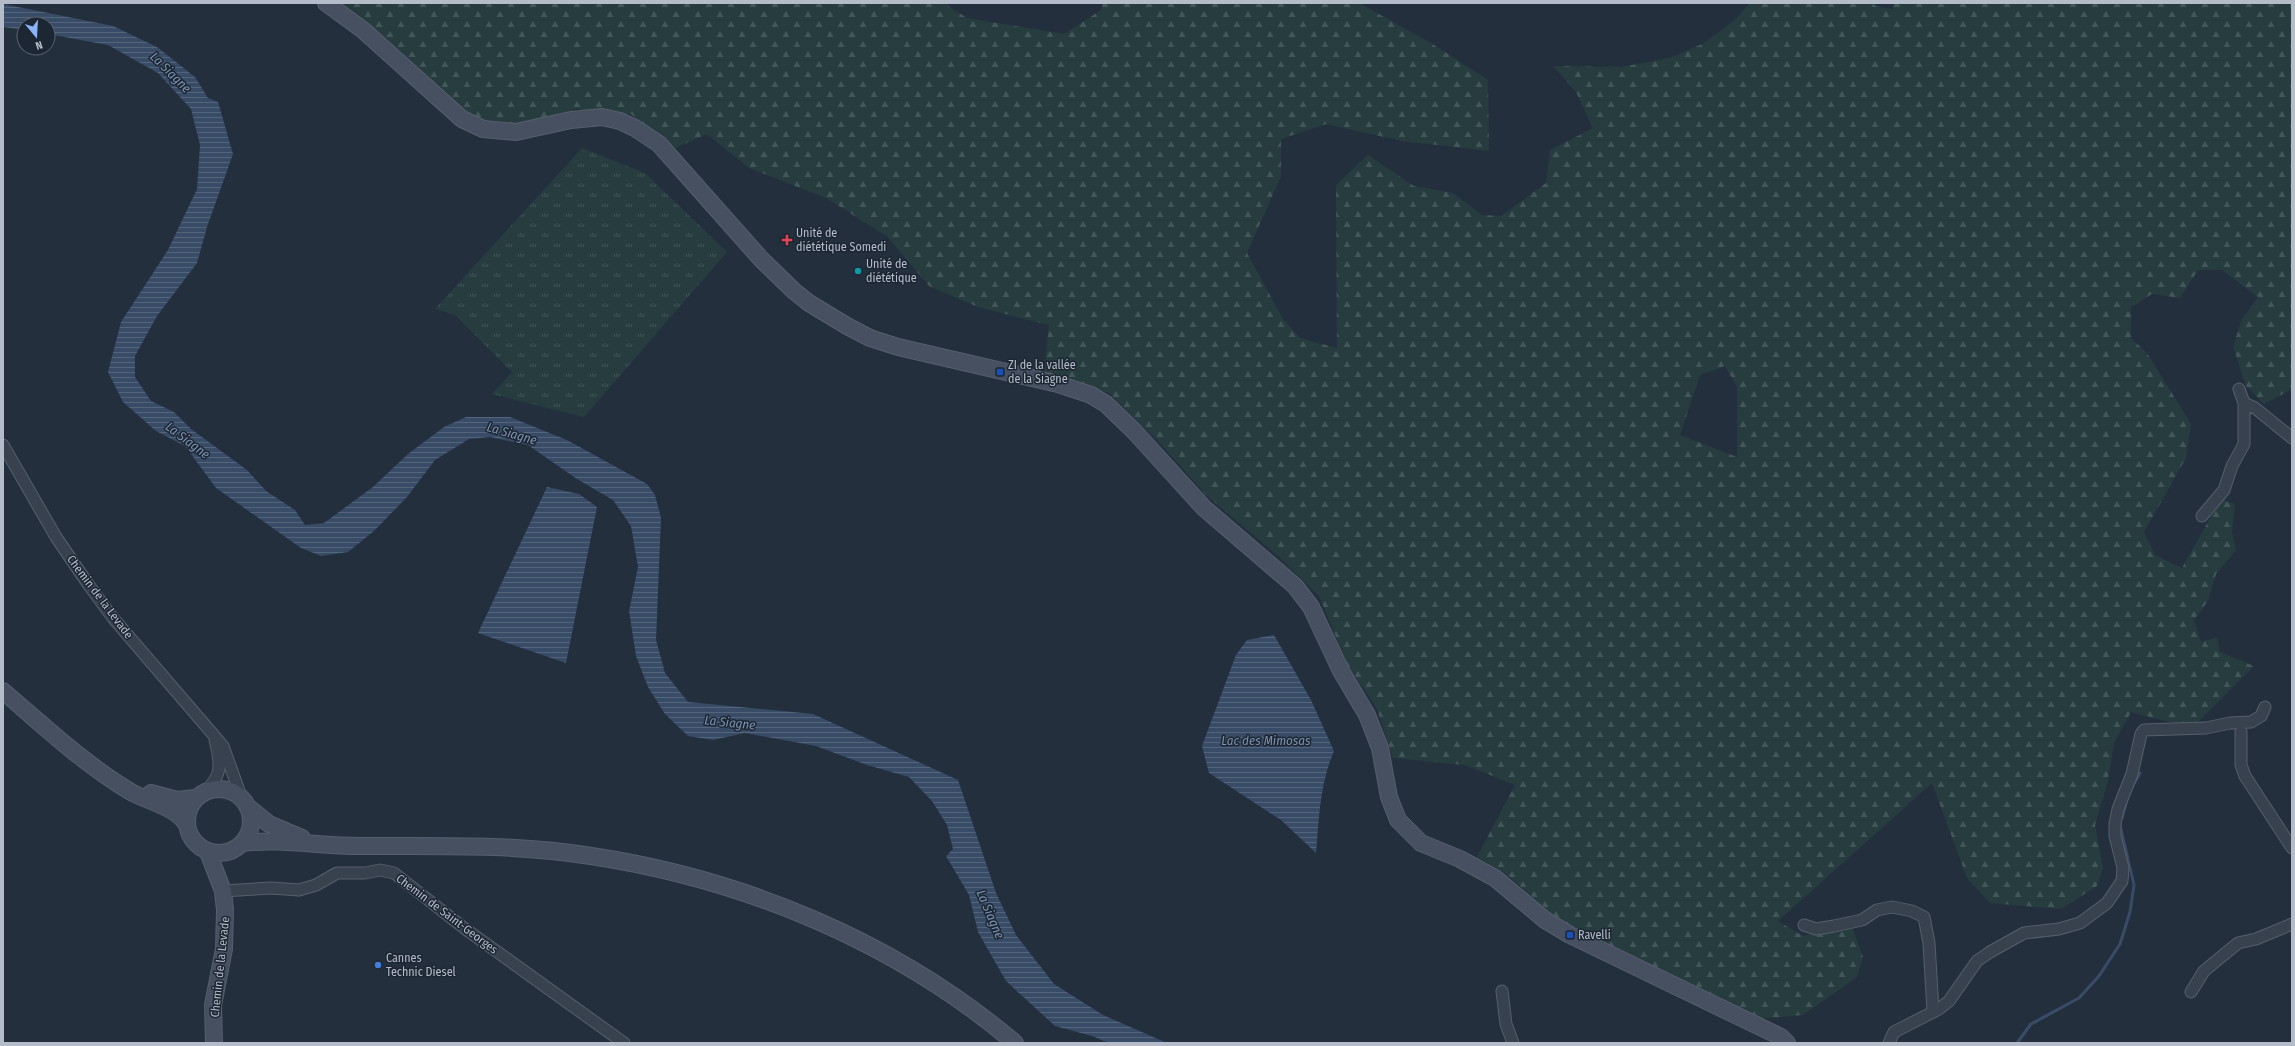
<svg xmlns="http://www.w3.org/2000/svg" width="2295" height="1046" font-family="'Fira Sans Condensed',sans-serif">
  <defs>
    <pattern id="grass-tufts" width="24" height="20" patternUnits="userSpaceOnUse"><rect width="24" height="20" fill="#263c3f"/><path d="M3 7l-1-3M5 7V3M7 7l1-3M15 17l-1-3M17 17v-4M19 17l1-3" fill="none" stroke="#435659"/></pattern>
    <pattern id="forest-firs" width="22" height="20" patternUnits="userSpaceOnUse"><rect width="22" height="20" fill="#263c3f"/><path d="M5 1l3.5 6h-7zM16 11l3.5 6h-7z" fill="#435659"/></pattern>
    <pattern id="water-rules" width="6" height="5" patternUnits="userSpaceOnUse"><rect width="6" height="5" fill="#394c67"/><path d="M0 2.5h6" fill="none" stroke="#53647b"/></pattern>
  </defs>
  <rect width="100%" height="100%" fill="#242f3e"/>
  <path fill="url(#grass-tufts)" d="M582,148L645,173L727,252L584,417L492,394L512,372L455,315L435,309Z"/>
  <path fill="url(#forest-firs)" fill-rule="evenodd" d="M339,3H944L967,18L1064,34L1101,10L1103,3H1359L1431,43L1488,80L1489,151L1402,141L1326,124L1281,139V176L1247,253L1283,319L1300,338L1337,348L1336,185L1368,155L1414,186L1453,193L1482,215L1501,216L1546,183L1550,150L1593,128L1576,92L1553,66L1621,67L1673,57L1704,43L1735,20L1750,3H1874L1875,6L1893,9V3H2292V389L2264,404L2246,386L2233,347L2241,321L2258,297L2222,270H2198L2180,298L2152,294L2131,307V338L2147,353L2191,424L2186,458L2144,532L2155,555L2182,568L2221,499L2235,504L2232,532L2236,550L2216,574L2208,601L2194,620L2201,642L2217,637L2220,652L2254,666L2192,728L2131,712L2114,743L2108,780L2095,825L2103,868L2097,886L2061,909L1990,903L1967,878L1932,783L1778,921L1803,936L1851,924L1863,957L1857,977L1803,1015L1758,1019L1559,920L1504,872L1477,857L1515,785L1465,765L1393,758L1377,709L1347,664L1319,596L1278,556L1206,495L1160,443L1109,393L1044,373L1049,325L978,307L929,286L888,237L826,198L749,168L707,134L673,149L631,114L576,109L516,126L475,120L385,37ZM1725,366L1737,387V457L1680,435L1700,375Z"/>
  <path fill="url(#water-rules)" d="M3,4L113,26L157,47L195,77L208,98L218,102L233,154L207,227L197,263L157,316L135,356V377L151,401L174,412L191,429L247,470L266,491L295,510L305,525L324,523L373,487L408,454L444,427L466,417H510L567,440L647,484L655,495L661,518L656,640L665,673L688,702L813,714L958,780L996,893L1016,935L1054,984L1103,1015L1167,1043H1109L1092,1036L1055,1026L1006,981L978,932L969,895L946,856L953,849L947,825L932,801L909,777L867,765L816,746L745,733L713,740L688,736L665,714L648,687L636,656L629,611L638,567L631,526L613,500L577,479L528,445L490,437L469,439L435,460L407,497L374,531L348,552L321,556L301,548L216,488L185,446L156,431L123,402L108,372L121,322L168,250L197,189L200,145L191,109L158,73L108,45L48,34V24H24V30L3,27Z
    M547,487L579,494L597,507L566,663L478,633Z
    M1274,635L1311,700L1334,751C1320,783 1319,818 1316,853L1281,820L1209,773L1202,746L1236,655L1247,640Z"/>
  <g fill="none" stroke-linecap="round" stroke-linejoin="round">
    <path stroke="#394c67" stroke-width="3" d="M2131,789L2140,773
      M2122,818L2126,804
      M2017,1043L2031,1024L2079,998L2099,976L2120,944L2130,912L2134,885L2120,825"/>
    <defs>
      <path id="street" d="M2244,403L2255,408L2292,438
        M3,445L56,537L88,584L113,618L223,746L242,799
        M2202,516L2224,490L2232,466L2244,444V403L2239,389
        M2241,732V765L2245,776L2292,848
        M205,792C224,773 220,764 215,739
        M223,891L271,888L299,890L316,885L337,873H365L380,870L394,873L464,928L624,1043
        M1804,925L1816,929L1834,926L1862,920L1877,910L1892,907L1912,911L1924,917L1929,943L1933,1011
        M1502,991L1506,1024L1513,1043
        M2191,992L2204,971L2238,943L2256,939L2292,924
        M1889,1043L1894,1032L1939,1009L1949,1001L1977,961L1990,952L2024,933L2059,929L2080,923L2107,903L2122,881L2123,868L2115,836V824L2118,809L2132,774L2141,734L2144,730L2206,728L2230,723L2251,722L2261,716L2265,707"/>
      <path id="secondary" d="M326,3L363,30L462,119L483,129L516,132L571,120L602,117L620,121L635,128L659,144L761,259L794,291L809,303L847,326L870,338L898,347L1058,384L1091,395L1106,404L1134,431L1204,508L1295,586L1311,607L1341,671L1367,715L1380,748L1389,797L1398,820L1421,843L1460,859L1495,878L1545,920L1570,935L1781,1037L1787,1043
        M3,691C44,726 84,764 131,792C149,802 173,806 186,823
        M187 821a32 32 0 1 1 64 0a32 32 0 1 1-64 0Z
        M151,793L177,800L195,798
        M248,807L269,824L302,838
        M242,843C283,838 324,847 365,846C440,846 517,844 591,856C744,879 896,942 1015,1043
        M208,852L223,891L225,910L224,949L213,1005L214,1043"/>
    </defs>
    <use href="#street" stroke="#565f6c" stroke-width="13"/>
    <use href="#secondary" stroke="#565f6c" stroke-width="18"/>
    <use href="#street" stroke="#38414e" stroke-width="11"/>
    <use href="#secondary" stroke="#465061" stroke-width="16"/>
  </g>
  <path fill="#e0444e" stroke="#1d2633" stroke-width="1.5" d="M785 234h4v4h4v4h-4v4h-4v-4h-4v-4h4z"/>
  <circle fill="#0f9aa8" stroke="#1d2633" stroke-width="1.5" cx="858" cy="271" r="4"/>
  <g fill="#1a4fb4" stroke="#1d2633" stroke-width="1.5">
    <rect x="996" y="368" width="8" height="8" rx="2"/>
    <rect x="1566" y="931" width="8" height="8" rx="2"/>
  </g>
  <circle fill="#3f7fe0" stroke="#1d2633" stroke-width="1.5" cx="378" cy="965" r="4"/>
  <g text-anchor="middle" stroke-width="3" stroke-linejoin="round" paint-order="stroke">
    <g font-size="12" fill="#b4bcc9" stroke="#1d2633" text-anchor="start">
      <text x="796" y="237">Unité de<tspan x="796" dy="14">diététique Somedi</tspan></text>
      <text x="866" y="268">Unité de<tspan x="866" dy="14">diététique</tspan></text>
      <text x="1008" y="369">ZI de la vallée<tspan x="1008" dy="14">de la Siagne</tspan></text>
      <text x="1578" y="939">Ravelli</text>
      <text x="386" y="962">Cannes<tspan x="386" dy="14">Technic Diesel</tspan></text>
    </g>
    <g font-size="12" fill="#b4bcc9" stroke="#1d2633">
      <text transform="translate(100 597) rotate(53)" y="4">Chemin de la Levade</text>
      <text transform="translate(447 914) rotate(37)" y="4">Chemin de Saint-Georges</text>
      <text transform="translate(220 967) rotate(-84)" y="4">Chemin de la Levade</text>
    </g>
    <g font-size="13" font-style="italic" fill="#7c92b1" stroke="#1d2633">
      <text transform="translate(171 72) rotate(45)" y="5">La Siagne</text>
      <text transform="translate(512 433) rotate(16)" y="5">La Siagne</text>
      <text transform="translate(188 440) rotate(37)" y="5">La Siagne</text>
      <text transform="translate(730 722) rotate(6)" y="5">La Siagne</text>
      <text x="1266" y="745">Lac des Mimosas</text>
      <text transform="translate(991 914) rotate(67)" y="5">La Siagne</text>
    </g>
  </g>
  <rect width="2295" height="1046" fill="none" stroke="#b4bcc9" stroke-width="8"/>
  <g transform="translate(36 36) rotate(162)"><circle r="19" fill="#1d2633" stroke="#59626f"/>
  <path d="M0-3L7 15L0 10L-7 15Z" fill="#8ab4f8"/>
  <text y="-6" font-size="11" font-weight="bold" text-anchor="middle" fill="#b4bcc9">N</text>
  </g>
</svg>
